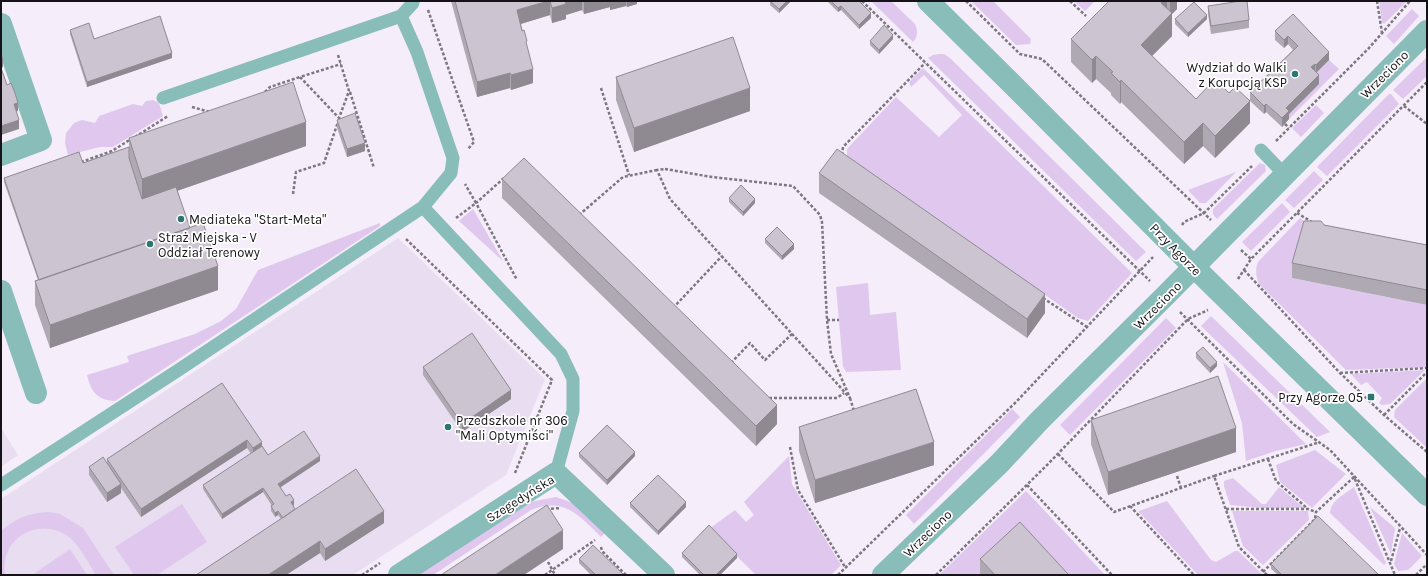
<svg xmlns="http://www.w3.org/2000/svg" width="1428" height="576" font-family="Karla,sans-serif">
  <rect width="100%" height="100%" fill="#f5edfa"/>
  <path fill="#e9def1" d="M398,238L545,379L506,475L353,575H1V499Z
    M1,428L18,455L1,467Z"/>
  <path fill="#dfc7ee" d="M871,1H891L915,24C918,31 918,37 913,42Z
    M971,1H993L1031,39L1030,44L1016,45Z
    M1074,1H1095L1085,11Z
    M1379,1H1407L1384,24L1382,22Z
    M1412,9L1419,16L1394,44L1386,36Z
    M939,54H944L950,58L1146,252L1136,261L928,58L933,55Z
    M1427,57V76L1403,99L1393,90Z
    M1329,60L1339,69L1289,119L1286,117L1319,84L1316,73Z
    M923,68L1132,273L1088,321L1078,318L847,156V149L896,97L939,137L962,115L924,75L911,87L909,82Z
    M1389,94H1391L1399,104L1327,176L1317,167Z
    M153,100L159,103L163,116L113,147H100L68,155L65,143L66,133L74,123L82,120L95,123L99,116L133,104L142,106L146,101Z
    M1316,105L1324,113L1301,137L1292,128Z
    M1260,163L1265,165L1266,171L1217,219C1214,216 1212,214 1213,209Z
    M1314,171L1323,180L1294,208L1285,200Z
    M1236,172L1206,203H1200L1188,190Z
    M1282,203L1290,212L1251,251L1242,242Z
    M473,209L503,261L459,221Z
    M1300,218L1321,234L1292,278L1427,305V367L1346,370L1259,284C1256,276 1255,270 1258,262Z
    M380,223V226L115,401C97,400 91,392 87,375L129,362L127,356L195,334L221,321L236,309L258,270Z
    M868,283L870,315L896,312L901,370L846,372L843,366L836,287Z
    M1211,316L1330,432L1317,437L1201,326Z
    M1166,318L1176,328L1070,435L1060,425Z
    M1223,362L1306,444L1276,451L1246,461L1242,423Z
    M1425,370L1390,404L1382,405L1379,403L1382,398L1367,382L1361,385L1351,374Z
    M1427,378V448L1394,417L1395,410Z
    M1012,409L1020,417L914,524L906,515Z
    M1315,450L1346,474L1312,508L1280,482L1276,465Z
    M789,456L792,484L841,565L831,575H756L709,529L735,510L746,522L754,515L744,502Z
    M1233,478L1262,504H1266L1279,487L1304,508H1262L1230,505L1224,486V481Z
    M1354,487L1386,563L1384,565L1330,513C1330,501 1345,494 1354,487Z
    M1026,491L1105,575H939Z
    M556,497L576,504L607,531L601,537C579,515 564,497 531,510L433,575H421L420,574L530,502Z
    M1167,501L1211,560L1216,562L1235,551H1238L1263,575H1198L1139,512V511Z
    M182,504L207,542L157,575H134L115,547Z
    M1370,507L1395,528L1391,554Z
    M1232,511H1308L1309,520L1263,565L1243,546Z
    M49,512L60,514L83,528L114,575H96C88,563 78,542 66,535C36,517 0,539 5,575H1V531C16,518 29,513 49,512Z
    M1402,533L1422,556L1408,570L1398,571L1394,564Z
    M70,549L87,575H32Z"/>
  <g fill="none" stroke-linecap="round" stroke-linejoin="round">
    <path stroke="#7c767f" stroke-width="2.5" stroke-dasharray="3 2" stroke-linecap="butt" d="M862,1L1150,281
      M966,1L1020,54L1042,59L1211,220
      M1070,1L1086,16
      M1377,1L1382,33
      M428,10L474,142L468,149
      M338,55L349,91L339,118L300,77L341,64
      M601,88L629,175
      M265,92L270,87L300,77
      M350,92L374,168
      M1404,106L1427,124
      M192,107L210,112
      M1285,124L1289,128
      M135,137L168,116
      M1276,141L1369,48L1410,1
      M842,155L843,147L925,63
      M81,162L112,151L131,139
      M665,169L712,177L793,186L820,215L822,222L827,320L831,354L850,398L670,199L657,170Z
      M504,178L476,203L517,280
      M293,194L296,172L324,163L338,122
      M1297,213L1312,222
      M579,215L623,177L657,170
      M456,218L476,203L465,184
      M1182,225L1184,222L1204,213L1252,166
      M406,239L552,380L515,473
      M1241,250L1251,259
      M1244,270L1340,373L1384,415L1427,452
      M1238,279L1251,259L1427,82
      M1043,298L1087,327
      M675,308L674,307L722,256
      M1180,312L1293,424L1330,450L1427,555
      M827,320H839
      M731,363L750,343L765,360L793,333
      M1340,373L1427,368
      M769,398H837L844,393
      M850,398L854,411
      M1384,415L1427,372
      M790,447L798,490L845,567
      M1058,454L1114,512L1214,476
      M1268,459L1276,481L1308,509
      M1177,476L1181,488
      M1027,485L1112,575
      M1130,506L1194,575
      M546,509L561,508
      M1226,509H1308L1316,512
      M601,547L602,551L626,575
      M1391,561L1400,528
      M548,562L555,575
      M1263,572L1315,519L1316,512L1354,477L1395,575
      M362,575L380,563
      M545,575L595,540
      M838,575L1016,402L1153,257
      M936,575L1049,463L1188,319L1208,310
      M1267,575L1239,547L1214,476L1320,442
      M1416,575L1427,564"/>
    <path stroke="#89bdba" stroke-width="13" d="M413,1V3L401,16L417,52L453,158L451,173L423,207L561,354L573,379V411L556,473
      M163,98L401,16
      M1261,150L1285,175
      M1,485L177,371L423,207"/>
    <path stroke="#89bdba" stroke-width="22" d="M1,24L41,140L1,155
      M1,291L36,393
      M399,575L556,473L664,575
      M883,575L999,464L1040,420L1165,296L1427,31"/>
    <path stroke="#89bdba" stroke-width="22" d="M928,1L1014,86L1194,267L1427,495"/>
  </g>
  <path fill="#afa9b4" d="M451,1H637V4L627,7L626,6L610,10V7L584,14L582,10L566,15V19L552,23L550,15L521,24L527,48L533,83L511,90L510,88L477,97Z
    M770,1H791L779,13L770,5Z
    M827,1H859L871,18L859,29L841,10L838,12Z
    M1109,1H1177V9L1172,14V36L1152,56L1196,99L1250,123L1215,158L1203,146L1184,164L1121,102L1120,104L1111,95V93L1096,79L1092,83L1071,62V39Z
    M1208,6L1249,20V28L1211,34L1208,14Z
    M1293,14L1329,60L1316,72L1319,84L1289,114V119L1282,127L1266,112L1264,114L1250,101V92L1293,50L1288,44L1284,48L1275,40V31Z
    M1175,19H1207L1188,37L1175,24Z
    M70,30L94,39L172,58L87,87L70,34Z
    M893,39L879,54L870,45V41Z
    M616,77L750,111L634,152L616,100Z
    M337,120L365,151L347,157L337,128Z
    M129,138L306,146L177,191L190,228L218,290L50,348L35,305V281L38,280L4,182V178L83,163L129,147Z
    M819,173L1045,313L1027,338L819,193Z
    M502,179L777,424L756,446L502,198Z
    M729,198L755,203L743,216L729,202Z
    M1324,225L1427,245V305L1292,278V263Z
    M765,239L794,249L782,260L765,243Z
    M1196,353L1217,366L1210,373L1196,358Z
    M423,367L511,399L462,432L423,375Z
    M222,383L268,455L320,461L280,487L286,496L294,505H293L295,510L384,523L325,561L320,553L286,575H196L281,519L278,515L275,517L271,511V506H272L263,492L222,519L203,489V485L251,454L247,448L141,517L121,488V493L107,502L89,475V467L107,463V459Z
    M1091,420L1236,452L1108,495L1091,444Z
    M799,427L934,465L815,503L799,451Z
    M579,453L635,456L607,485L579,457Z
    M630,503L686,507L658,535L630,507Z
    M682,553L737,558L720,575H700L682,557Z
    M579,559L624,575H591L579,563Z
    M980,559L1068,575H980Z
    M1271,564L1379,575H1278L1271,569Z"/>
  <path fill="#8f8a92" d="M548,1H550V15L517,25V10Z
    M565,1H582V10L566,15V19L552,23V8Z
    M584,1H610V7L584,14Z
    M610,1H626V6L610,10Z
    M627,1H637V4L627,7Z
    M787,1H791L779,13V9Z
    M1163,1H1167V13L1170,15V1H1177V9L1172,14V36L1141,67V45L1161,3Z
    M841,6V10L838,12V8Z
    M871,13V18L859,29V25Z
    M1207,15V19L1188,37V33Z
    M893,35V39L879,54V50Z
    M1288,36V44L1284,48V40Z
    M1329,52V60L1316,73V65Z
    M172,53V58L87,87V82Z
    M1096,56V79L1092,83V60Z
    M1,59H3V67L1,68Z
    M1315,64V72L1311,67Z
    M533,69V83L511,90V75Z
    M510,73V88L477,97V82Z
    M1319,75V84L1289,114V119L1282,127V118L1286,108Z
    M1121,80V102L1120,104V82Z
    M750,88V111L634,152V128Z
    M1250,101V123L1215,158V136Z
    M18,103V111L14,112V104Z
    M1266,104V112L1264,114V106Z
    M19,120V129L1,135V126Z
    M306,122V146L142,203V179Z
    M1203,123V146L1184,164V142Z
    M365,143V151L347,157V149Z
    M755,199V203L743,216V212Z
    M794,244V249L782,260V256Z
    M218,266V290L50,348V325Z
    M1045,294V313L1027,338V319Z
    M1217,362V366L1210,373V368Z
    M511,390V399L462,432V424Z
    M777,405V424L756,446V426Z
    M1236,428V452L1108,495V472Z
    M247,440V448L141,517V509Z
    M262,442V451L253,457V448Z
    M934,442V465L815,503V480Z
    M635,452V456L607,485V480Z
    M320,456V461L278,489V484Z
    M121,484V493L107,502V493Z
    M263,488V492L222,519V514Z
    M294,500V505L291,507V502Z
    M686,502V507L658,535V531Z
    M278,511V515L275,517V513Z
    M384,511V523L325,561V549Z
    M563,530V549L524,575H495Z
    M320,541V553L286,575H268Z
    M737,554V558L720,575H716Z"/>
  <path fill="#ccc5d1" stroke="#8f8a92" d="M455,1H548L517,10L522,31L524,30L527,41L526,42L533,69L511,75L510,73L477,82Z
    M550,1H565L566,4L552,8Z
    M770,1H787L779,9Z
    M831,1H859L871,13L859,25L841,6L838,8Z
    M1109,1H1163L1161,3L1172,13L1141,45L1196,99L1215,79L1229,93L1235,87L1250,101L1215,136L1203,123L1184,142L1121,80L1120,82L1111,73L1113,72L1096,56L1092,60L1071,39Z
    M1241,1H1247L1249,20L1211,26L1208,6Z
    M1194,2L1207,15L1188,33L1175,19Z
    M1293,14L1329,52L1316,65L1315,64L1311,67L1319,75L1286,108L1289,111L1282,118L1266,104L1264,106L1250,92L1298,46L1288,36L1284,40L1275,31Z
    M160,16L172,53L87,82L70,30L89,23L94,39Z
    M884,25L893,35L879,50L870,41Z
    M733,37L750,88L634,128L616,77Z
    M1,54L3,59H1Z
    M1,68L7,85L11,83L15,93L18,103L14,104L19,120L1,126Z
    M293,82L306,122L142,179L129,138Z
    M355,113L365,143L347,149L337,120Z
    M129,147V158L142,199L176,187L190,228L39,280L4,178L79,152L83,163Z
    M837,149L1045,294L1027,319L819,173Z
    M524,158L777,405L756,426L502,179Z
    M741,185L755,199L743,212L729,198Z
    M1304,221H1321L1324,225L1427,245V290L1292,263Z
    M203,223L218,266L50,325L35,281Z
    M777,227L794,244L782,256L765,239Z
    M472,333L511,390L462,424L423,367Z
    M1203,347L1217,362L1210,368L1196,353Z
    M1218,376L1236,428L1108,472L1091,420Z
    M222,383L262,442L253,448L247,440L141,509L107,459Z
    M916,389L934,442L815,480L799,427Z
    M607,425L635,452L607,480L579,453Z
    M304,431L320,456L278,484L286,496L290,494L294,500L291,502L295,509L283,518L278,511L275,513L271,506L274,504L263,488L222,514L203,485L262,446L268,455Z
    M103,457L121,484L107,493L89,467Z
    M356,469L384,511L325,549L320,541L268,575H196Z
    M658,475L686,502L658,531L630,503Z
    M547,505L563,530L495,575H441Z
    M1318,516L1379,575H1282L1271,564Z
    M1020,522L1068,574L1067,575H995L980,559Z
    M709,525L737,554L716,575H704L682,553Z
    M593,545L624,575H596L579,559Z"/>
  <g fill="#2c7573" stroke="#fff" stroke-width="1.5">
    <circle cx="1295" cy="74" r="4"/>
    <circle cx="181" cy="219" r="4"/>
    <circle cx="150" cy="244" r="4"/>
    <rect x="1367" y="393" width="8" height="8" rx="2"/>
    <circle cx="448" cy="427" r="4"/>
  </g>
  <g text-anchor="middle" stroke-width="3.5" stroke-linejoin="round" paint-order="stroke">
    <g font-size="13" fill="#161318" stroke="#fff" text-anchor="start">
      <text x="1287" y="72" text-anchor="end">Wydział do Walki<tspan x="1287" dy="15">z Korupcją KSP</tspan></text>
      <text x="189" y="224">Mediateka "Start-Meta"</text>
      <text x="158" y="242">Straż Miejska - V<tspan x="158" dy="15">Oddział Terenowy</tspan></text>
      <text x="1363" y="402" text-anchor="end">Przy Agorze 05</text>
      <text x="456" y="425">Przedszkole nr 306<tspan x="456" dy="15">"Mali Optymiści"</tspan></text>
    </g>
    <g font-size="13" fill="#161318" stroke="#fff">
      <text transform="translate(1384 74) rotate(-45)" y="5">Wrzeciono</text>
      <text transform="translate(1176 249) rotate(46)" y="5">Przy Agorze</text>
      <text transform="translate(1157 305) rotate(-45)" y="5">Wrzeciono</text>
      <text transform="translate(520 498) rotate(-32)" y="5">Szegedyńska</text>
      <text transform="translate(927 533) rotate(-44)" y="5">Wrzeciono</text>
    </g>
  </g>
  <rect width="1428" height="576" fill="none" stroke="#161318" stroke-width="4"/>
</svg>
